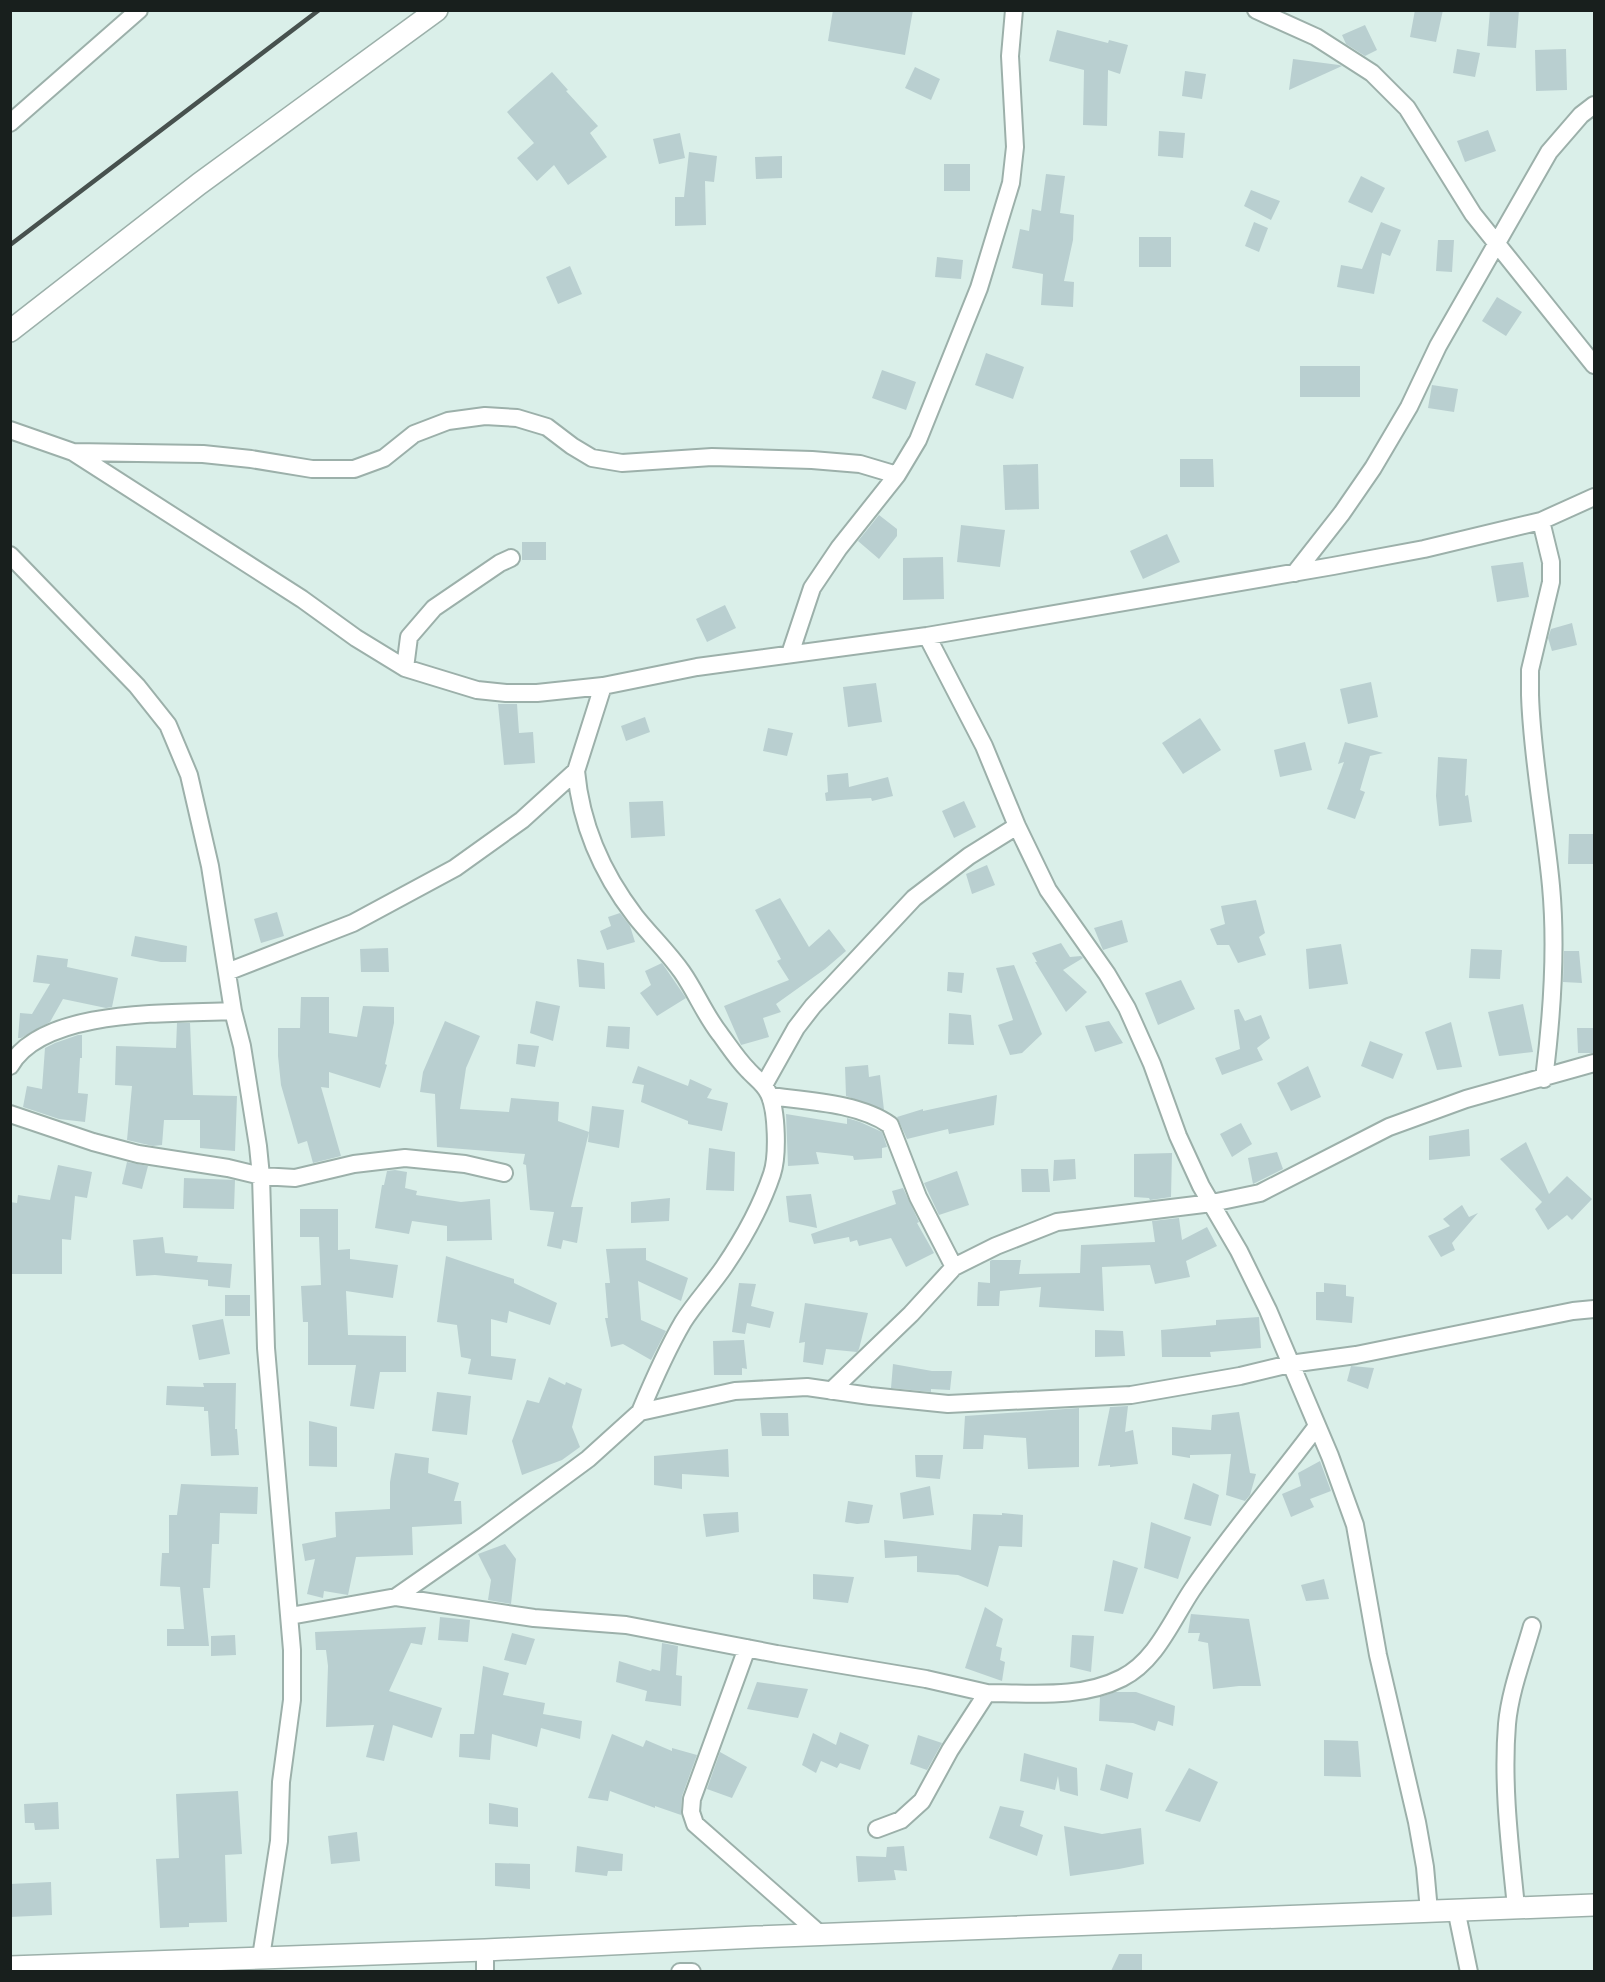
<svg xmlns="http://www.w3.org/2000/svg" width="1605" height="1982" font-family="Merriweather,serif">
  <rect width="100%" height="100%" fill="#daefe9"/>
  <path fill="#b9cfd0" d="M833,10H913L905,55L828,41Z
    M1415,10H1443L1436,42L1410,37Z
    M1490,10H1519L1516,48L1487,46Z
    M1365,25L1377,50L1365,56L1346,44L1342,35Z
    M1057,30L1108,43L1109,40L1128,45L1120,74L1108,70L1107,126L1083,125L1084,70L1049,61Z
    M1457,49L1480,53L1475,77L1453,73Z
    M1566,49L1567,90L1536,91L1535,50Z
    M1293,59L1339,65L1342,66L1289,90Z
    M915,67L940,79L931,100L905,88Z
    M1185,71L1206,74L1202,99L1182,96Z
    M552,72L568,90L566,91L598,126L590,133L607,157L568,185L554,165L537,181L517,158L534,143L507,112Z
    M1488,130L1496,151L1465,162L1457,141Z
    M1159,131L1185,133L1183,158L1158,156Z
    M680,133L685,158L659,164L653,139Z
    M689,152L717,156L714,182L705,181L706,225L675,226V197H684Z
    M782,156V178L756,179L755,157Z
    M944,164H970V191H944Z
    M1046,174L1065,176L1060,213L1074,215L1073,240L1064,281L1074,282L1073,307L1041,305L1043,274L1012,268L1020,229L1029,231L1032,209L1041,211Z
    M1361,176L1385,188L1372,213L1348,202Z
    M1251,190L1280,201L1271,220L1244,206Z
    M1254,222L1268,228L1259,252L1245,246Z
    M1381,222L1401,230L1390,256L1382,253L1374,294L1337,287L1341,265L1362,269Z
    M1139,237H1171V267H1139Z
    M1438,240H1454L1452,272L1436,271Z
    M937,257L963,260L961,279L935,277Z
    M570,266L582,294L558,304L546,277Z
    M1497,297L1522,312L1506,336L1482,321Z
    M986,353L1024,367L1013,399L975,385Z
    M1300,366H1360V397H1300Z
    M882,370L916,382L906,410L872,398Z
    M1432,385L1458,389L1454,412L1428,408Z
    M1180,459H1213L1214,487H1180Z
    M1038,464L1039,509L1005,510L1003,465Z
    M879,515L897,529V536L879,559L858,541Z
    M961,525L1005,530L1000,567L957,562Z
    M1167,534L1180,562L1143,579L1130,551Z
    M522,542H546V560H522Z
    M943,557L944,599L903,600V558Z
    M1523,562L1529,597L1497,602L1491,566Z
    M725,605L736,628L707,642L696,619Z
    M1572,623L1577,645L1552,651L1548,638L1551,629Z
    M1371,682L1378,717L1348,724L1340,689Z
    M876,683L882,722L848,727L843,687Z
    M498,704H517L519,733L533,732L535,763L504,765Z
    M645,717L650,732L626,741L621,726Z
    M1200,718L1221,750L1183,774L1162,743Z
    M768,728L793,733L787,756L763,751Z
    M1305,742L1312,770L1280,777L1274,750Z
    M1345,742L1383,753L1370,756L1360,790L1365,792L1355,819L1327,809L1344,762L1338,764Z
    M1438,757L1467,759L1465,796L1468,795L1472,822L1439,826L1436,796Z
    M848,773L849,787L888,777L893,796L872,801L871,798L826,801L825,793L828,792L827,775Z
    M663,801L665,836L631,838L629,802Z
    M964,801L976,827L954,838L942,811Z
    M1569,834H1594V864H1568Z
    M987,865L995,885L972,894L966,874Z
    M780,898L809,947L829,929L846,951L825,969L776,1004L781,1012L763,1018L769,1037L741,1045L724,1006L789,980L777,961L781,959L755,910Z
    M1256,900L1265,933L1259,937L1266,955L1238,963L1229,945H1217L1210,929L1225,924L1221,906Z
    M277,912L284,936L261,943L254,919Z
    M620,913L630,926L635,942L607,950L600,931L611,926L608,917Z
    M1122,920L1128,942L1103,950L1094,928Z
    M135,936L187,946L186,962H161L131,956Z
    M1061,943L1070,957L1081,956L1083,958L1063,970L1087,992L1066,1012L1035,962H1037L1032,953Z
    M1341,944L1348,984L1309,989L1306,949Z
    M388,948L389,972H361L360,949Z
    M1471,949L1502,950L1500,979L1469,978Z
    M1564,951H1579L1582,983L1563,982Z
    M37,955L68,959L67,967L118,978L112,1007L106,1008L63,999L50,1022L21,1038H18L20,1013L32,1014L50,984L33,982Z
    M577,959L604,963L605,989L579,987Z
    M662,963L686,998L657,1016L640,993L651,985L645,971Z
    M1014,965L1042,1034L1022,1053L1010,1055L998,1025L1013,1020L996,968Z
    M948,972L964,973L962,993L947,991Z
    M1181,980L1195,1009L1158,1025L1145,993Z
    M301,997H329V1033L357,1037L363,1006L394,1007V1023L385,1064L387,1065L380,1088L329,1072V1088L321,1087L341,1156L313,1163L307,1141L298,1144L281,1085L278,1056V1028H300Z
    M536,1001L560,1006L553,1041L530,1033Z
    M1523,1004L1533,1052L1499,1056L1488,1012Z
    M1239,1009L1245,1021L1261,1015L1270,1038L1257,1048L1263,1060L1222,1075L1215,1058L1240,1049L1234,1010Z
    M949,1013L971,1015L974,1045L948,1044Z
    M445,1021L480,1036L466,1068L460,1109L509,1112L511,1098L559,1102L558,1121L589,1132L592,1106L624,1110L619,1148L588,1142L589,1132L571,1207H583L577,1243L563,1240L561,1249L547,1246L554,1212L530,1210L526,1165L523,1164L525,1154L437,1147L435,1094L420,1092L423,1072Z
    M1109,1021L1123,1043L1095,1052L1085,1026Z
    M1451,1022L1462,1067L1437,1070L1425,1032Z
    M177,1023H190L193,1095L237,1096L235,1151L200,1148V1120H164L162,1145L153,1146L127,1140L132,1086L115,1085L116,1046L176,1048Z
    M608,1026L630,1027L629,1049L606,1047Z
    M1577,1028H1594V1053H1578Z
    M78,1035H82V1058H80L78,1093L88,1094L85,1122L59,1119L23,1107L27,1086L42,1089L45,1048L55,1043Z
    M1370,1041L1403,1054L1393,1079L1361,1066Z
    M518,1044L539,1046L535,1067L516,1064Z
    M868,1065L869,1077L880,1075L884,1110L846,1096L845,1067Z
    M638,1066L688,1086L690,1079L712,1089L707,1098L728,1103L722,1131L688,1124V1121L641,1102L644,1085L632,1083Z
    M1308,1066L1321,1097L1291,1111L1277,1083Z
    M997,1095L994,1125L949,1134L948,1129L907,1139L897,1117L923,1109V1111Z
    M786,1114L847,1124V1118L860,1122L882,1132L887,1147L882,1148V1158L854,1160L853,1156L816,1152L819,1164L788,1166Z
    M1241,1123L1252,1144L1232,1157L1220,1134Z
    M1469,1129L1470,1156L1429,1160V1136Z
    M1526,1142L1549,1194L1567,1176L1592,1199L1572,1220L1567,1215L1548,1230L1535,1209L1542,1202L1500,1159Z
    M709,1148L735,1152L734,1191L706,1190Z
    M1277,1152L1283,1169L1253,1184L1248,1158Z
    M1172,1153L1171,1197L1150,1200L1149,1198L1134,1197V1154Z
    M1075,1159L1076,1179L1053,1181L1054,1160Z
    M127,1162L148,1166L142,1189L122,1184Z
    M58,1165L92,1172L87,1198L75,1196L71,1240L62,1239V1274H10V1202L17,1203L18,1195L50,1200Z
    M1021,1169H1048L1050,1192H1022Z
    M395,1170L407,1172L405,1188L417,1191L416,1195L461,1202L490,1199L492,1240L447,1241V1226L412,1221L409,1234L375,1228L382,1185H384L387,1171Z
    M957,1171L969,1205L939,1215L924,1183Z
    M184,1178L235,1180L234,1209L183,1208Z
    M903,1188L919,1222L917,1223L934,1253L906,1267L891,1238L859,1246L857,1240L850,1242L849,1237L814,1244L811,1234L896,1204L892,1191Z
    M811,1194L817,1228L789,1222L786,1196Z
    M670,1198L669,1221L631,1223V1202Z
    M1462,1205L1469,1217L1478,1213L1452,1243L1455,1250L1441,1257L1428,1236L1450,1226L1443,1219Z
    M300,1209H338V1250L350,1249V1259L398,1265L393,1298L346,1291L348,1335L406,1336V1372H380L374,1409L350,1406L356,1365H308V1322H303L301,1286L321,1285L319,1237H300Z
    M1179,1218L1182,1240L1207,1227L1217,1246L1186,1261L1190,1277L1155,1284L1150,1265L1102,1267L1104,1311L1039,1307L1041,1287L1000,1291L999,1306H977L978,1282L990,1283V1261L992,1260H1021L1019,1274L1080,1273L1081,1245L1155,1242L1152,1221Z
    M163,1237L165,1253L198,1256L197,1262L232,1264L230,1288L208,1286V1280L155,1275L136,1276L133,1240Z
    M646,1248V1260L688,1278L681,1301L638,1281L641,1320L666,1331L651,1360L623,1344L611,1347L605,1318H608L605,1283H610L606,1249Z
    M446,1256L514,1279V1283L557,1303L550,1325L509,1311L507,1323L491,1319V1356L516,1359L512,1380L468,1374L471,1359L461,1357L457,1325L437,1322Z
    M739,1283L756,1284L751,1306L774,1312L770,1328L747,1323L745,1334L732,1332Z
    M1324,1283L1346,1285V1296L1354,1297L1352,1323L1316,1320V1292H1324Z
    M225,1295H250V1316H225Z
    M805,1303L868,1313L859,1349L857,1352L826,1349L823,1365L803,1362L805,1342L799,1343Z
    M1259,1317L1261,1348L1210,1352L1211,1357H1162L1161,1330L1216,1325V1320Z
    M223,1319L230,1354L199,1360L192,1325Z
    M1095,1330L1123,1331L1125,1356L1095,1357Z
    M744,1340L747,1369L742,1368V1375H714L713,1341Z
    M893,1364L932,1371H952L950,1390L931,1389V1392L891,1388Z
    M1351,1366L1374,1368L1368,1389L1347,1381Z
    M549,1377L565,1385L566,1382L582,1389L572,1427L580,1447L562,1460L522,1475L512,1441L527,1400L539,1403Z
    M203,1383H236L235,1429H237L239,1455L211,1456L208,1411H204V1407L166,1405L167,1386L204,1387Z
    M437,1392L471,1396L467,1435L432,1431Z
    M1128,1406L1125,1432L1133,1430L1138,1464L1110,1467V1465L1098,1466L1110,1407Z
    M1079,1408V1467L1028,1469L1026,1438L984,1435L983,1449H963L965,1416Z
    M1239,1412L1250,1473L1256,1474L1250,1495L1245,1501L1226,1495L1231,1454L1190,1455V1458L1172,1455V1427L1211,1430L1212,1415Z
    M760,1413H788L789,1436H762Z
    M309,1421L337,1427V1467L309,1466Z
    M728,1449L729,1477L682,1474V1489L654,1485V1456Z
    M395,1453L429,1458L428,1473L459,1483L454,1501H461L462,1524L412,1527L413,1555L356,1557L348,1595L324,1591L323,1598L307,1594L315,1559L305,1561L302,1544L336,1537L335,1512L390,1509V1482Z
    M915,1455H943L940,1479L916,1477Z
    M1320,1461L1331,1491L1310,1499L1314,1507L1291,1517L1282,1494L1301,1486L1298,1473Z
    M1193,1483L1219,1495L1211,1526L1184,1519Z
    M181,1484L258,1487L257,1514L220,1513L219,1544H212L210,1588H203L209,1646H167V1629H184L180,1587L160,1586L162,1553H169V1515H177Z
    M930,1486L934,1515L903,1519L900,1493Z
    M848,1501L873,1505L869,1523L857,1524L845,1522Z
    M738,1512L739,1532L706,1537L703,1514Z
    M1002,1513L1023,1515L1022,1547L999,1546L988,1587L958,1575L917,1572V1556L885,1558L884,1540L971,1550L973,1514L1002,1515Z
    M1151,1522L1191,1537L1178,1579L1144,1568Z
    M505,1544L516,1559L511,1604L488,1600L491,1580L478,1554Z
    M1113,1560L1138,1568L1123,1614L1104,1611Z
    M813,1574L854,1577L848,1603L813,1599Z
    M1324,1579L1329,1599L1306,1601L1301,1585Z
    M985,1607L1003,1619L996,1646L1002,1648L1000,1660L1005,1662L1002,1681L965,1668Z
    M1191,1614L1249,1619L1261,1686H1239L1213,1689L1208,1643L1198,1641L1200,1633H1188Z
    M440,1617L470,1620L468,1642L438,1640Z
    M426,1627L422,1645L411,1643L389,1691L442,1708L432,1738L393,1725L384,1761L366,1757L374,1725L326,1727L328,1666L326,1650H316L315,1632Z
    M512,1633L535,1639L526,1665L504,1660Z
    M235,1635L236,1655L211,1656V1636Z
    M1072,1635L1094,1636L1091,1672L1070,1667Z
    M662,1643L678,1646L676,1675L682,1676L681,1706L645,1701L647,1691L616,1682L619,1661L651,1671L652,1669L660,1671Z
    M483,1666L509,1673L503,1695L545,1703L543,1714L582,1721L580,1739L541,1728L537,1747L492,1734L490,1760L459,1757L460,1734H474Z
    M757,1682L808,1689L798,1718L747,1709Z
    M1115,1692H1136L1175,1706L1173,1726L1158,1721L1155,1731L1133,1723L1099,1721L1100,1697Z
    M840,1732L869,1745L860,1770L840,1763L837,1768L821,1761L816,1773L802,1765L813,1733L836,1745Z
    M612,1734L643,1747L646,1740L672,1751V1748L697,1755L682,1796L681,1815L655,1806V1808L610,1791L608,1801L588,1798Z
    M918,1735L942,1743L927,1770L910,1764Z
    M1324,1740L1358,1741L1361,1777L1324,1776Z
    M720,1752L747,1767L732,1798L707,1789Z
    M1024,1753L1077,1768L1078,1796L1060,1791L1058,1776L1055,1790L1020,1781Z
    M1106,1764L1133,1773L1128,1799L1100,1790Z
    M1189,1768L1218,1782L1200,1822L1165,1811Z
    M238,1791L242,1854L225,1855L227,1922L189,1923V1927L160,1928L156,1859L179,1858L176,1794Z
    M58,1802L59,1829L35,1830L34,1823H25L24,1804Z
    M489,1803L518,1808V1827L489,1824Z
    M1000,1806L1024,1811L1020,1826L1043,1835L1037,1856L989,1838Z
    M1064,1826L1102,1834L1141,1828L1144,1864L1119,1869L1070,1876Z
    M357,1832L360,1861L331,1864L328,1836Z
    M577,1846L623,1854L622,1871H608L607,1876L575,1872Z
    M904,1846L907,1871L894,1870L896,1880L858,1882L856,1856L886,1857L887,1847Z
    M495,1863L530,1864V1889L495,1886Z
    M51,1882L52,1915L10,1917V1884Z
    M1119,1954H1142V1971H1111Z"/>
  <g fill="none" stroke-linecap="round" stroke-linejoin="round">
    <defs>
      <path id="minor" d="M1256,10L1316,37L1372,73L1407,108L1473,214L1594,365
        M10,123L139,10
        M10,430L73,452L302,599L356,638L405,668L477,690L506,693H537L603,686L697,667L927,636L1333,566L1424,549L1541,521L1594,497
        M73,452L203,454L251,459L312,469H354L384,458L414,434L448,421L485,416L517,418L547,427L572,446L592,458L622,463L712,457L812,460L860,464L897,475
        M1541,521L1551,562V582L1530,670V695C1532,759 1545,822 1551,886C1557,950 1552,1016 1544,1079
        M10,555L137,686L168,725L189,775L210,866L233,1011L242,1046L258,1146L261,1176L266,1348L292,1650V1700L281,1782L279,1841L261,1957
        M1295,573L1342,513L1373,468L1409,407L1438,346L1549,152L1581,115L1594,105
        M927,636L984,746L1017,826L1048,890L1107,974L1127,1008L1152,1064L1178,1136L1201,1186L1239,1251L1268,1310L1330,1456L1355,1525L1378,1655L1417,1822L1425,1867L1429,1911
        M790,654L812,588L839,548L897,475L918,440L979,288L1011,183L1015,147L1010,56L1014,10
        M405,668L409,637L434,608L500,563L511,558
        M576,771C581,825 602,873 635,916C650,935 668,952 682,972C696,992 705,1015 720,1034C729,1046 737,1059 748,1070C755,1078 764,1083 769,1094C777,1111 778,1156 772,1174C761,1207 743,1239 724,1267C711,1286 695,1303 683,1322C666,1351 653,1381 640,1412
        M227,972L353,923L455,868L522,820L576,771L603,686
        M10,1066C43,1007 174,1014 233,1011
        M764,1085L796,1028L813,1006L914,898L969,856L1017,826
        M770,1096C807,1101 859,1103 890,1125L918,1197L954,1267
        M10,1114L93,1142L138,1154L228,1168L261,1176L295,1178L354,1164L405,1158L465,1164L504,1173
        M831,1391L911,1314L954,1267L996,1246L1057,1222L1212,1203L1260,1193L1389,1127L1466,1099L1594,1063
        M396,1597L485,1535L588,1459L640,1412L735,1391L807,1387L870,1396L948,1404L1131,1395L1240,1376L1290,1364L1356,1355L1573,1311L1594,1309
        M290,1616L396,1597L534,1618L626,1625L777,1654L926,1679L987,1693L950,1750L922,1801L901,1820L877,1829
        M747,1648L692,1799L691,1812L695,1824L821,1935
        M987,1693C1032,1693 1081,1699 1122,1678C1156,1661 1172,1620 1192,1590C1230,1534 1276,1481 1317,1426
        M1516,1907C1510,1847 1502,1785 1507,1724C1510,1691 1523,1658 1532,1626
        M1456,1909L1469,1972
        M485,1950V1972
        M680,1972H692"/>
      <path id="tertiary" d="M10,331L199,184L437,10
        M10,1967L485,1950L756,1937L1594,1905"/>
    </defs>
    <use href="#minor" stroke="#9cb0aa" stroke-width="20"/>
    <use href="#tertiary" stroke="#9cb0aa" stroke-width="24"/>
    <use href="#minor" stroke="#fff" stroke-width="16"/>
    <use href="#tertiary" stroke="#fff" stroke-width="21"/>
    <path stroke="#47514e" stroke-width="4.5" d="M10,245L319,10"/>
  </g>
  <rect width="1605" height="1982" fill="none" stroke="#181f1d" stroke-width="24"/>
</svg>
